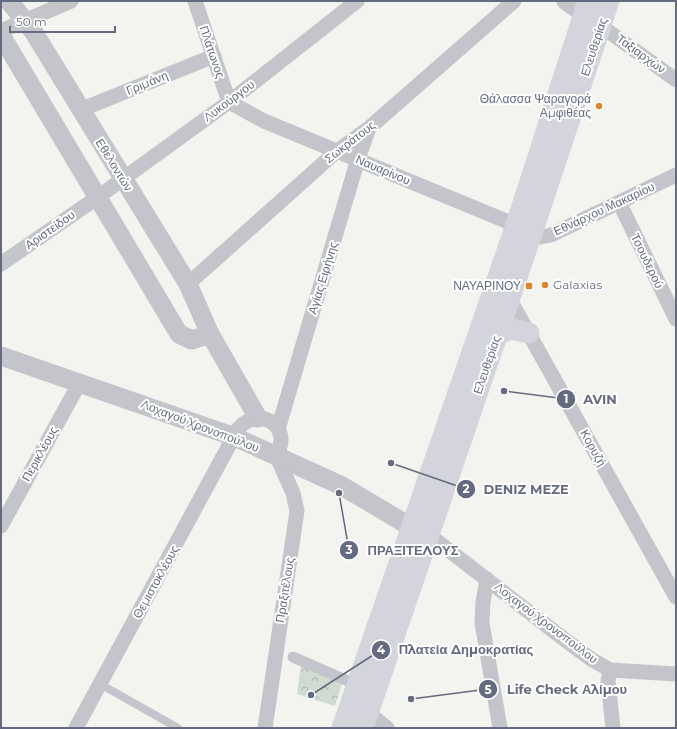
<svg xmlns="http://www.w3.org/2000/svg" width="677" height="729" font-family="Montserrat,sans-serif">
  <defs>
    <pattern id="park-crowns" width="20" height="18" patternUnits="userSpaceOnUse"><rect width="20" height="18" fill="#d2dbd2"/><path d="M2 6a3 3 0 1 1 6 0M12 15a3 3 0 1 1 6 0" fill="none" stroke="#aeb6b0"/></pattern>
  </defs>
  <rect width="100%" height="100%" fill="#f3f4f0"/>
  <path fill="url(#park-crowns)" d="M301,664L342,684L335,706L297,694Z"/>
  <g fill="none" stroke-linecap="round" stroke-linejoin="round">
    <path stroke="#c4c5ca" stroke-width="8" d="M100,684L178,728"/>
    <path stroke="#c4c5ca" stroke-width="11" d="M293,657L357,685"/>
    <path stroke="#c4c5ca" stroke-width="15" d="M195,1L229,102
      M601,26L676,80
      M1,31L71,1
      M229,102L264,121L516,225
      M80,110L214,56
      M619,202L676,319
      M530,239L551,235L676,175
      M1,264L98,197L229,102L357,1
      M188,284L337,151L369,128L514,1
      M510,300L676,597
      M278,429L358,159L369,128
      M1,526L80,382
      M429,535L564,639L591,659L610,670L676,674
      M487,579L483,602L482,623L500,728
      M610,670L608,681L613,728
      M368,713L387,728
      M76,728L238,429C259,404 294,427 276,455L293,493L297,511L265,728"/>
    <path stroke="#c4c5ca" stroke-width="19" d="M9,1L33,31L188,284L210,334L258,418
      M566,1L595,21
      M1,35L179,334L192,340L210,334
      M1,356L235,437L342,486L411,527"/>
    <path stroke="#d4d5dc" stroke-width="21" d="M498,334L511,329L529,333
      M342,728L516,225L588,1
      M363,728L530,239L609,1"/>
  </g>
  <g fill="#dc8828" stroke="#fff" stroke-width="1.5">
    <circle cx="599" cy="106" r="4"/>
    <circle cx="545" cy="285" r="4"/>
    <rect x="525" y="282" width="8" height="8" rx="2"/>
  </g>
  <g text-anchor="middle" stroke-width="4" stroke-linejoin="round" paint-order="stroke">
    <g font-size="12" fill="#646b80" stroke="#fff">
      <text transform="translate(594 47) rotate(-72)" y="4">Ελευθερίας</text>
      <text transform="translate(212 52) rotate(71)" y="4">Πλάτωνος</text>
      <text transform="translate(641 54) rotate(36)" y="4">Ταξιαρχών</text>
      <text transform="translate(147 83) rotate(-22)" y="4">Γριμάνη</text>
      <text transform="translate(229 101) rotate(-37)" y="4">Λυκούργου</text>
      <text transform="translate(350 142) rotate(-38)" y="4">Σωκράτους</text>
      <text transform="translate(114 165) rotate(58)" y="4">Εθελοντών</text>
      <text transform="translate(383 170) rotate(23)" y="4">Ναυαρίνου</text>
      <text transform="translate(604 209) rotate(-25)" y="4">Εθνάρχου Μακαρίου</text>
      <text transform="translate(50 230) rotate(-35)" y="4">Αριστείδου</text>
      <text transform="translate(647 261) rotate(64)" y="4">Τσουδερού</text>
      <text transform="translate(323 278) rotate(-73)" y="4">Αγίας Ειρήνης</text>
      <text transform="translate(487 365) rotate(-71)" y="4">Ελευθερίας</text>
      <text transform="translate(200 426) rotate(21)" y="4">Λοχαγού Χρονοπούλου</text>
      <text transform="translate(593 448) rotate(61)" y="4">Κορυζή</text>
      <text transform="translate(40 454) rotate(-61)" y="4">Περικλέους</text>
      <text transform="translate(156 582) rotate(-61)" y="4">Θεμιστοκλέους</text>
      <text transform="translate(285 590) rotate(-81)" y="4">Πραξιτέλους</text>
      <text transform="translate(546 623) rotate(37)" y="4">Λοχαγού Χρονοπούλου</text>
    </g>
    <g font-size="12" fill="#646b80" stroke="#fff" text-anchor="end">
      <text x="591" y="103">Θάλασσα Ψαραγορά<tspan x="591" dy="14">Αμφιθέας</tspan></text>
      <text x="553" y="289" text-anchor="start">Galaxias</text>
      <text x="521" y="290">ΝΑΥΑΡΙΝΟΥ</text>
    </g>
  </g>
  <path fill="none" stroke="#646b80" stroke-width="1.5" d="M504 391L566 399M391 463L466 489M339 493L349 550M311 695L381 650M411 699L488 689"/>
  <g fill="#646b80" stroke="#fff" stroke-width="1.5">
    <circle cx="504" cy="391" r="4"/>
    <circle cx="391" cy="463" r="4"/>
    <circle cx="339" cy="493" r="4"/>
    <circle cx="311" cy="695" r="4"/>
    <circle cx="411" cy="699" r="4"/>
    <circle cx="566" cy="399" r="10"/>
    <circle cx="466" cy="489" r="10"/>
    <circle cx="349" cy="550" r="10"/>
    <circle cx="381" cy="650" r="10"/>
    <circle cx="488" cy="689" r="10"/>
  </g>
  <g font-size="12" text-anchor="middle" font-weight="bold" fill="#fff">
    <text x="566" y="403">1</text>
    <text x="466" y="493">2</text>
    <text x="349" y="554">3</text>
    <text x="381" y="654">4</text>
    <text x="488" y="694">5</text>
  </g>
  <g font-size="13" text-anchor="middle" font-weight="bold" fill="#646b80" stroke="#fff" stroke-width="4" stroke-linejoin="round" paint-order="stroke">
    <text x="600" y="404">AVIN</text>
    <text x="526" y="494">DENIZ MEZE</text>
    <text x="413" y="555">ΠΡΑΞΙΤΕΛΟΥΣ</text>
    <text x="466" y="654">Πλατεία Δημοκρατίας</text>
    <text x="567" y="694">Life Check Αλίμου</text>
  </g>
  <rect width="677" height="729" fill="none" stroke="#646b80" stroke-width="4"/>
  <path d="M10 26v6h105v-6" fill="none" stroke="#646b80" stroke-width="2"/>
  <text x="16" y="26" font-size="12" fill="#646b80" stroke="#ffffff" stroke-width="3" paint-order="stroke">50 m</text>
</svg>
